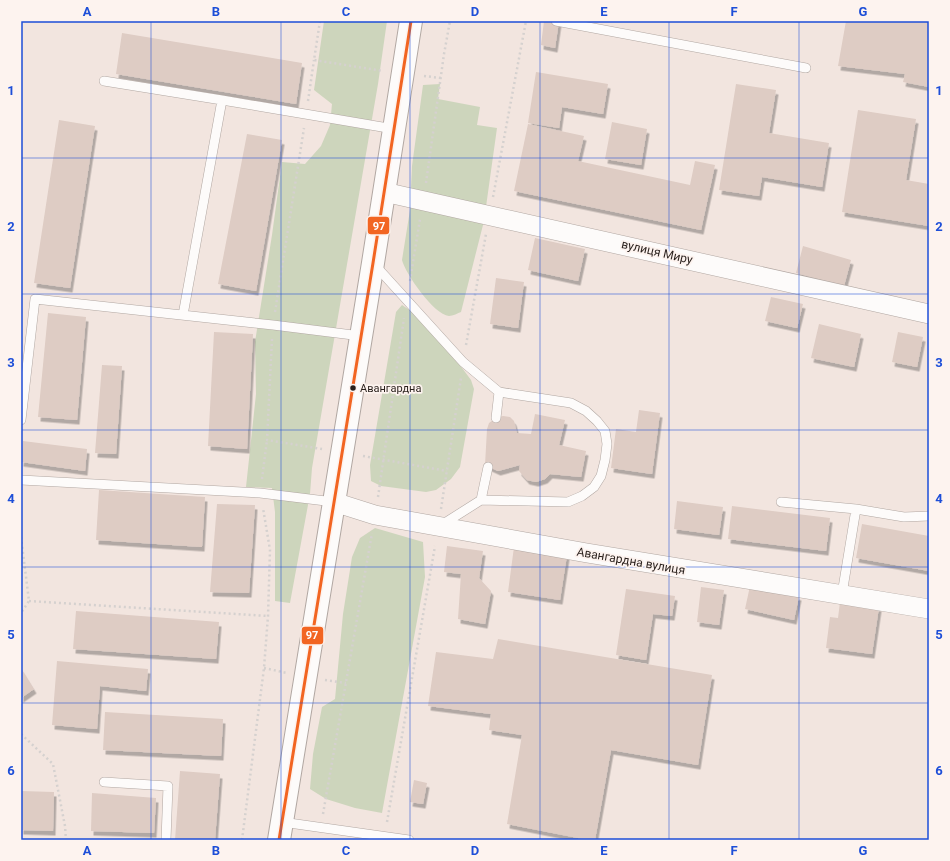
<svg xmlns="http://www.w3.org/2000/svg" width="950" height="861" font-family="Roboto,sans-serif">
  <defs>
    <filter id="shadow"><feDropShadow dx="2.5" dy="4.5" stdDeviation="0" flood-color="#0004"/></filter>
  </defs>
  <rect width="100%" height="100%" fill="#f2e5df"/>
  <path fill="#cdd5bc" d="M324,21H387L378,84L312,468L310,494L290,603L275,601V512L272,488L246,487L256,394L255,342L272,235L282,162L305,164L321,146L330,125L332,104L314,90Z
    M440,84L438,99L480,107L477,125L497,128L484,221L461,312C458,313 453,316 449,316C434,315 405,273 402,260L410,210L412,166L423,85Z
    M402,305L411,311L448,349L471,380L474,389L460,467L451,479L436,490L426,492L381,486L371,481L370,465L396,312Z
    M375,528L423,542L425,577L382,813L355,808L326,799L310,789L313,754L322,707L335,699L343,614L352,557L360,538Z"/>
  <path fill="#deccc4" filter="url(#shadow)" d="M544,21H559L555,48L541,45Z
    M846,21H929V87L903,82L905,74L838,66Z
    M122,33L302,63L296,104L116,74Z
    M536,72L608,84L603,114L562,107L559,128L528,123Z
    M736,84L776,90L769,133L829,143L822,187L762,177L759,196L719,190Z
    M858,110L916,119L906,180L929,184V226L842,212Z
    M59,120L95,126L70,288L34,283Z
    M612,122L647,129L641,165L605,159Z
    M528,124L584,136L578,161L690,185L695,161L715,165L701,230L514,191Z
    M247,134L282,140L256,291L218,284Z
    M535,238L585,249L578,281L528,270Z
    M803,246L851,260L844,286L796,273Z
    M496,278L524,282L518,328L490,324Z
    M771,297L803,304L797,328L765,321Z
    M48,313L86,317L77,420L38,417Z
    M819,324L861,334L854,367L811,358Z
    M214,332L253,334L247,449L208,446Z
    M898,332L923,337L917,367L892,362Z
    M102,365L122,366L116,454L95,453Z
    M639,410L660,413L652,474L611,468L616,429L636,432Z
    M535,414L565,420L559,445L586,451L581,477L550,474L545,479L536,482L527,480L519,471L520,465L498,471L485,465L487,429L489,423L496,418L503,416L510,417L514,421L517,433L531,434Z
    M23,441L87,449L85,471L21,462Z
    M99,490L205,497L202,547L96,540Z
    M677,501L723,507L719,535L674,529Z
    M217,504L255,505L249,593L210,592Z
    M732,506L830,518L826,551L728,539Z
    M862,524L929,536V571L856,558Z
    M447,546L483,551L479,578L491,591L485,624L458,619L461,574L444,572Z
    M514,547L567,555L560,600L508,592Z
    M750,586L799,596L794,620L745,609Z
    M701,587L724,590L719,625L697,622Z
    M626,589L675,596L672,616L653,614L646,660L616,655Z
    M840,602L879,607L872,654L826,648L830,617L838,618Z
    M76,611L219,622L216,659L73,649Z
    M498,639L712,675L698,765L611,750L595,840H588L507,824L522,735L489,730L491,714L428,706L436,652L493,659Z
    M57,661L148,669L146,691L100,686L97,729L52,725Z
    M21,668L34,689L21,698Z
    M105,712L223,719L221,756L103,750Z
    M180,771L220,774L215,840H175Z
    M414,780L427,783L423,804L410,802Z
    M21,791L54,792L53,831L21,830Z
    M92,793L156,798L154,833L91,831Z"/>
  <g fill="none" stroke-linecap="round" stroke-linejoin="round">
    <defs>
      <path id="service" d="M556,21L806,68
        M104,81L222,100
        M374,264L463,362L499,392L496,418
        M183,315L222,100L394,129
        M21,420L35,299L273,325L361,336
        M21,480L260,493L334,502
        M481,500L488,467
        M781,502L856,509L904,517L929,516
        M440,526L481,500L568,502L582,496L594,487L601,476L605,460L607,444L605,431L597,421L586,411L571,403L499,392
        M842,594L856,509
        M104,782L168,786L166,840
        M282,822L409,840"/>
      <path id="minor" d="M384,192L929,314
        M334,502L375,515L587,553L929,609"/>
      <path id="secondary" d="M279,840L373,263L411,21"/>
    </defs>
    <use href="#service" stroke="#b1a7a2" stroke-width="10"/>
    <use href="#minor" stroke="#b1a7a2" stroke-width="20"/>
    <use href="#secondary" stroke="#b1a7a2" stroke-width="24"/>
    <path stroke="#d5d1cf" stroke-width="2.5" stroke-dasharray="2 3" stroke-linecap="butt" d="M320,21L314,60L383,71
      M424,76L441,78
      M308,101L314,60
      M426,183L444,54L450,21
      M493,197L526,21
      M410,281L420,219
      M275,312L304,128
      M272,339L267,440L322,449
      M466,345L486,234
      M363,456L447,471
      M262,479L267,440
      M378,497L404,318
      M441,509L461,378
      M21,537L29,601L21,613
      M29,601L268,616
      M264,668L287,673
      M325,680L346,683
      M21,734L53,764L65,826L66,840
      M323,814L372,533
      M387,822L435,546
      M242,840L264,668L268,616L270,550L263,508"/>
    <use href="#service" stroke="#fdfbfa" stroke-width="9"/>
    <use href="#minor" stroke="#fdfbfa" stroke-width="19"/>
    <use href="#secondary" stroke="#fdfbfa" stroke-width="22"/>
    <defs>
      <path id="bus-1" d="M279,840L373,263L411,21"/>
    </defs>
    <use href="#bus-1" stroke="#fdf3ef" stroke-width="6"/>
    <use href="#bus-1" stroke="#f26522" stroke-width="3"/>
  </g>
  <path fill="none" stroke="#1d4ed8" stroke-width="1" stroke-opacity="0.55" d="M151,21V840M281,21V840M410,21V840M540,21V840M669,21V840M799,21V840M21,158H929M21,294H929M21,430H929M21,567H929M21,703H929"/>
  <circle fill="#281f1b" stroke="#fdf3ef" stroke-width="1.5" cx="353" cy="388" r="3.5"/>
  <g text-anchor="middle" stroke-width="3.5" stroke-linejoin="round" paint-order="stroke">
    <g font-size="11" fill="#281f1b" stroke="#fdf3ef" text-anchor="start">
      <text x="360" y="392">Авангардна</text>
    </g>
    <g font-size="12" fill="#281f1b" stroke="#fdf3ef">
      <text transform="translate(657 252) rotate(13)" y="4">вулиця Миру</text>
      <text transform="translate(631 561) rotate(10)" y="4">Авангардна вулиця</text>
    </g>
  </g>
  <g stroke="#fdf3ef" stroke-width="1.5">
    <rect x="367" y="216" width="23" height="19" rx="4" fill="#f26522"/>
    <rect x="301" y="626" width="23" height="19" rx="4" fill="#f26522"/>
  </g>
  <g font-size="11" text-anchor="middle" font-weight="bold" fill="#fff">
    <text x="379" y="230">97</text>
    <text x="312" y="639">97</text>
  </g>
  <rect width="950" height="861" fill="none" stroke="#fdf3ef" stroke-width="44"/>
  <rect x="22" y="22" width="906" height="817" fill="none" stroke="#1d4ed8" stroke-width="1.5"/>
  <g font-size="13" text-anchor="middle" font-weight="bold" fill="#1d4ed8">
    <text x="87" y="16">A</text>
    <text x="216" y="16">B</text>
    <text x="346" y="16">C</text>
    <text x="475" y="16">D</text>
    <text x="604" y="16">E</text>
    <text x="734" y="16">F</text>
    <text x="863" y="16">G</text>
    <text x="11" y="95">1</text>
    <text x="939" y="95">1</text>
    <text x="11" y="231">2</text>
    <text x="939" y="231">2</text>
    <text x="11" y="367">3</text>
    <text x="939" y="367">3</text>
    <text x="11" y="503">4</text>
    <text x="939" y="503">4</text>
    <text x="11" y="639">5</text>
    <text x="939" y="639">5</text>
    <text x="11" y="775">6</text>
    <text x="939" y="775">6</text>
    <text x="87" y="855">A</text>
    <text x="216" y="855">B</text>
    <text x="346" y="855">C</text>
    <text x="475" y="855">D</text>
    <text x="604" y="855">E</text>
    <text x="734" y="855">F</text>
    <text x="863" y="855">G</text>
  </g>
</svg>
